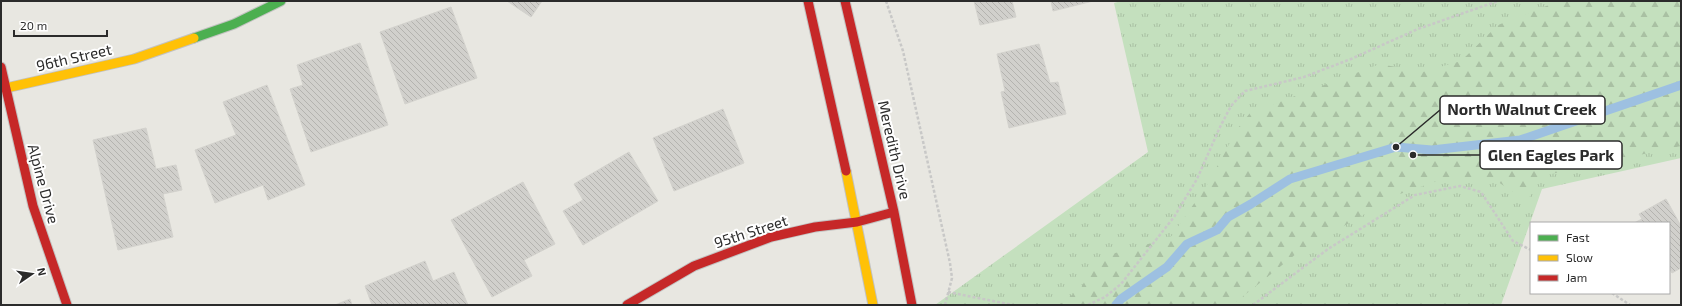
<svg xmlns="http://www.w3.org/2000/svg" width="1682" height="306" font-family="'Exo 2',sans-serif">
  <defs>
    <pattern id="grass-tufts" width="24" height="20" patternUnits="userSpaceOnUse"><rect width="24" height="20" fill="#c4e0be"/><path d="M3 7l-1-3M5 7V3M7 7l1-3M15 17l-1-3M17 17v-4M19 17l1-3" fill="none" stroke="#a9c0a3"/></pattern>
    <pattern id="forest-firs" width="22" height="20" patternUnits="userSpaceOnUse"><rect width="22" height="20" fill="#c4e0be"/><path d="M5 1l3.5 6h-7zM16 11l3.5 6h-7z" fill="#a9c0a3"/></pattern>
    <pattern id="building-back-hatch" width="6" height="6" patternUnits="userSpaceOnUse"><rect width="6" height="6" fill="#d1d0cc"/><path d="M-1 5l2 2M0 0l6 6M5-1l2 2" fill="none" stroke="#b4b3af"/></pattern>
  </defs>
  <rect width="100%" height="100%" fill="#e8e7e1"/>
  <path fill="url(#grass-tufts)" d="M1121,1H1681V158L1542,189L1501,305H935L1148,152L1114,3Z"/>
  <path fill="url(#forest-firs)" d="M1559,1H1681V146L1542,176L1527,201L1492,178H1446L1397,195L1296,254L1232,305H1059L1081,288L1097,258L1170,238L1207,185L1238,128L1250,113L1380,64L1422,72L1461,61L1498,25Z"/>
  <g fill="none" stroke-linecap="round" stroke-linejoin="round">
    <path stroke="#9dc0e1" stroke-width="9" d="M1116,305L1121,299L1167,267L1187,244L1217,230L1228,217L1251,204L1290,179L1396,147L1432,150L1520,140L1681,85"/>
  </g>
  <path fill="url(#building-back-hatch)" stroke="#d3d2cd" d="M507,1H542L531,17Z
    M974,1H1012L1016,17L980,25Z
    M1051,1H1093L1053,11Z
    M451,7L477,78L405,104L380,32Z
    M360,43L388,125L311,152L290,89L303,85L297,65Z
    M1039,44L1050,83L1058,82L1066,114L1009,128L1001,92L1005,91L997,54Z
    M267,85L305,185L268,200L263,185L215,203L195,150L236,135L223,102Z
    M723,109L744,163L674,191L653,138Z
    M146,128L156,169L176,165L182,190L163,194L173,237L118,250L93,140Z
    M629,152L658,201L583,245L563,211L583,200L574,184Z
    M523,182L555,244L524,260L532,276L492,297L451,220Z
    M1666,199L1681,226V268L1672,273L1669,268V223H1634L1642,219L1639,214Z
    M425,261L433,281L454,272L468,305H372L365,286Z
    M350,299L352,305H335Z"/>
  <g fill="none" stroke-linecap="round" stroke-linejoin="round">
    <defs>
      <path id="fast" d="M194,38L234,24L281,1"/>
      <path id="slow" d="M6,88L134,59L194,38
        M846,171L873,305"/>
      <path id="jam" d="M808,1L846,171
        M845,1L894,212L912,305
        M1,67L33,206L67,305
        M627,305L694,266L771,237L815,227L857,222L894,212"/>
    </defs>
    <use href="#fast" stroke="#c2c2c1" stroke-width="11"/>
    <use href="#slow" stroke="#c2c2c1" stroke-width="11"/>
    <use href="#jam" stroke="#c2c2c1" stroke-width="11"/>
    <path stroke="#c8c8c7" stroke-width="2.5" stroke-dasharray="3 2" stroke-linecap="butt" d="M886,1L903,51L950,263L952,278L945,305
      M948,292L1013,305
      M1612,293L1630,305
      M1088,305L1105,297L1121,284L1174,217L1197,179L1220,127L1231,106L1245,91L1304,77L1351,59L1418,29L1498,1
      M1253,305L1328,249L1415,195L1460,186L1481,192L1513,241L1531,250"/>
    <use href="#fast" stroke="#4caf50" stroke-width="9"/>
    <use href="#slow" stroke="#ffc107" stroke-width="9"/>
    <use href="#jam" stroke="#c62828" stroke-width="9"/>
  </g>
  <g text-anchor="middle" stroke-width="4" stroke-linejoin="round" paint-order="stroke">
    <g font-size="15" fill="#2b2b2b" stroke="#fff">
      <text transform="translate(74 58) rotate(-13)" y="5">96th Street</text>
      <text transform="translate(894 150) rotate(77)" y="5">Meredith Drive</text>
      <text transform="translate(43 184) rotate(75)" y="5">Alpine Drive</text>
      <text transform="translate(751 232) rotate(-18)" y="5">95th Street</text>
    </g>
  </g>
  <path fill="none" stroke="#2b2b2b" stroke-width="1.5" d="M1396 147L1440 110M1413 155L1480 155"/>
  <g fill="#2b2b2b" stroke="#fff" stroke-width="1.5">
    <circle cx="1396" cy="147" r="4"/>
    <circle cx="1413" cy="155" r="4"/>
  </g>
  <g fill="#fff" stroke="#2b2b2b" stroke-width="1.5">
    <rect x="1440" y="96" width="165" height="28" rx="4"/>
    <rect x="1480" y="141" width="142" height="28" rx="4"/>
  </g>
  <g font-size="16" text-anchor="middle" font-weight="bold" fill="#2b2b2b">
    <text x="1522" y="115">North Walnut Creek</text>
    <text x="1551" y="161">Glen Eagles Park</text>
  </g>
  <rect width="1682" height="306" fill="none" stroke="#2b2b2b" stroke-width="4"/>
  <rect x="1530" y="222" width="140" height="72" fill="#ffffff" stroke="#aaaaaa"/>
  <rect x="1538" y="235" width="20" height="6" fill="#4caf50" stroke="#aaaaaa"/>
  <text x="1566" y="242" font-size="12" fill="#2b2b2b">Fast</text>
  <rect x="1538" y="255" width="20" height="6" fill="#ffc107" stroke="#aaaaaa"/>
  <text x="1566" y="262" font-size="12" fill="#2b2b2b">Slow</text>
  <rect x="1538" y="275" width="20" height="6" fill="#c62828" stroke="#aaaaaa"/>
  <text x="1566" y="282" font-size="12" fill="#2b2b2b">Jam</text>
  <g transform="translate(32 274) rotate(77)" stroke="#ffffff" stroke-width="3" paint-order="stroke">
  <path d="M0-3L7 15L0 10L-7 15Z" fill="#2b2b2b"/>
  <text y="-6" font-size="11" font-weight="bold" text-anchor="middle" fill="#2b2b2b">N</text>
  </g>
  <path d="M14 30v6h93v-6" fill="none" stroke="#2b2b2b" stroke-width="2"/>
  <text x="20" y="30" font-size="12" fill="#2b2b2b" stroke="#ffffff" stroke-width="3" paint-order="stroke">20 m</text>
</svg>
